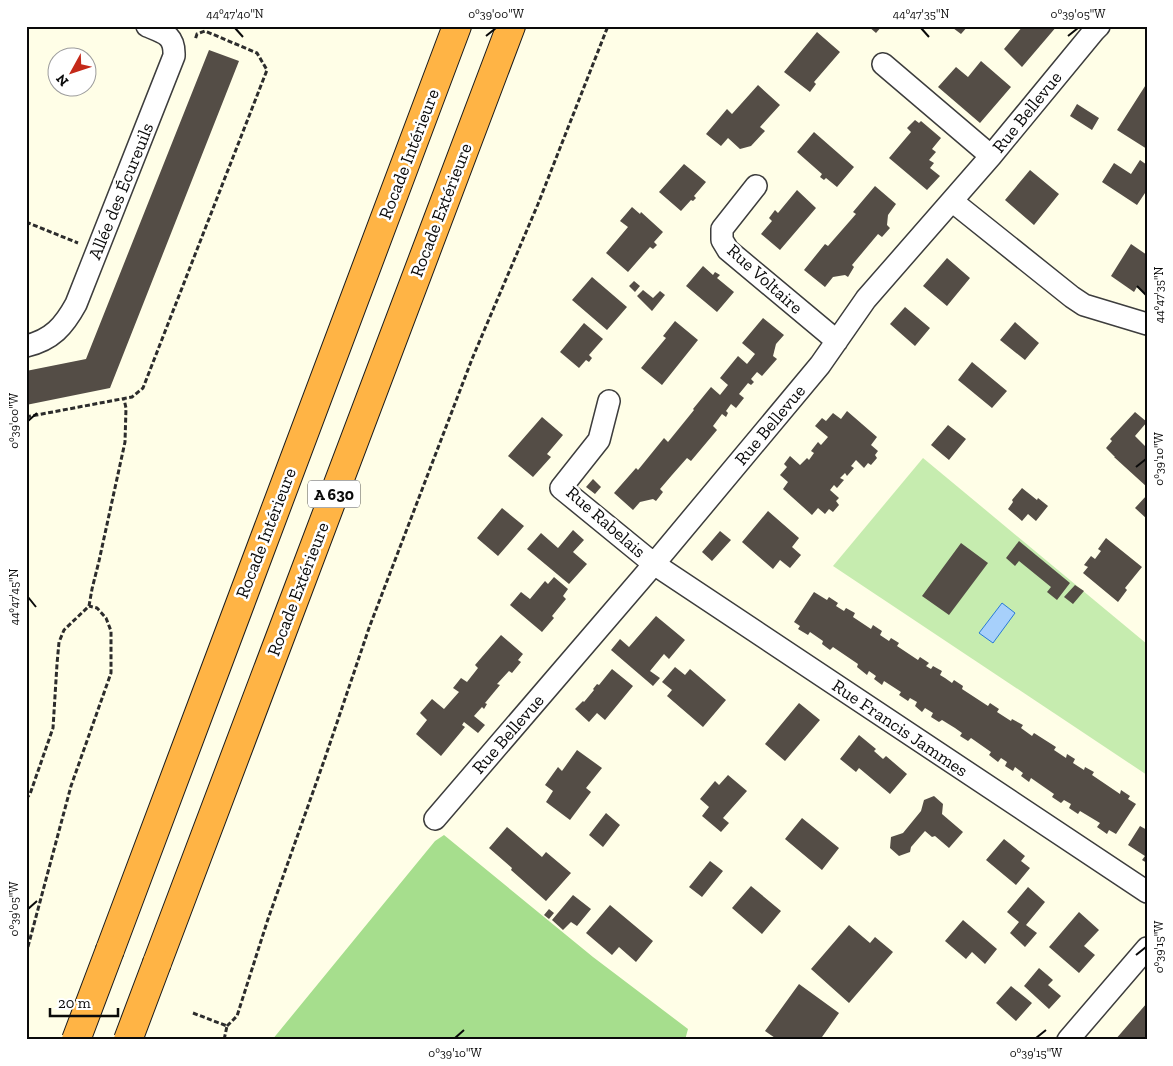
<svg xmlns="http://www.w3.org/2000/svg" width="1173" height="1066" font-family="'Zilla Slab',serif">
  <rect width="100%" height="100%" fill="#fffee7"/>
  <path fill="#c6ecaf" d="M923,458L1147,644V775L833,566Z"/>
  <path fill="#a6de8d" d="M444,835L593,957L688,1029L685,1040H272L435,841Z"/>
  <path fill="#a7d0fb" stroke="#297ad7" d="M1002,603L1015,613L993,643L979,633Z"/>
  <path fill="#544d46" d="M868,26H882L876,33Z
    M955,26H968L961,34L953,28Z
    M1023,26H1057L1022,67L1004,49Z
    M817,32L840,52L814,82L816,84L810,92L784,72Z
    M209,50L239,61L110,388L26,405V371L86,359Z
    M981,61L1011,87L980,123L938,87L956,67L968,77Z
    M1147,83V149L1117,130Z
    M758,85L780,105L760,127L765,131L751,146L740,149L728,138L721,146L706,134L727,109L732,114Z
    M1077,104L1099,118L1092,130L1070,116Z
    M915,120L919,123L921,121L941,138L932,149L936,152L929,160L934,163L930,168L940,176L927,190L889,158L911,132L907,128Z
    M814,132L854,167L837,187L826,178L824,180L820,177L822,174L797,152Z
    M1140,160L1147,165V190L1137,205L1102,182L1114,163L1131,174Z
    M684,164L706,182L694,196L696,198L693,201L691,200L681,211L659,192Z
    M1030,170L1059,194L1034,225L1005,200Z
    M875,186L896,204L888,215L887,225L890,228L882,237L878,234L852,265L854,267L848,277L845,275L833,277L825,287L804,270L825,244L828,246L856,214L853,212Z
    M797,190L816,208L780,250L761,234L772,221L769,218L775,210L778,213Z
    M632,207L640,214L641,212L663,232L654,242L657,245L653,249L650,247L628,272L606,253L628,227L620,221Z
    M1131,244L1147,255V290L1145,293L1137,287L1134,292L1111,276Z
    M947,258L970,278L947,306L923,286Z
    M703,266L713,275L715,272L720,275L717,278L734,292L717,312L686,286Z
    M592,277L627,307L607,330L572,300Z
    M634,281L640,286L635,292L629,286Z
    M643,290L653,298L660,291L665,295L652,311L637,296Z
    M905,307L930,328L915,346L890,324Z
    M763,318L784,335L776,344L773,356L777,359L762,376L757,372L751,379L754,382L751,385L748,383L739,394L744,398L736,408L731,404L726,411L728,413L726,417L722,414L713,426L717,430L691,461L687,458L672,475L660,489L663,492L656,501L653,499L640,502L633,510L614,493L636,468L638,470L664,438L668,442L694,410L693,409L711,387L720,395L728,385L720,378L738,356L747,364L755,354L742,343Z
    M675,321L698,340L662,385L641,368L666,338L663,336Z
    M1015,322L1039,343L1025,360L1000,340Z
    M584,323L603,339L589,355L592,358L589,362L586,360L579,368L560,352Z
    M972,362L1007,391L992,408L958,380Z
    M847,411L877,437L871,445L878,451L875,455L877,458L871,465L868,463L864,468L856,460L851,466L854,468L847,476L845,473L840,478L844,480L837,488L834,485L830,490L839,498L836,501L839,505L833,512L829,509L825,514L818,508L812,515L783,489L788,482L780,475L787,467L784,464L790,456L800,465L807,458L809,460L814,453L811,451L818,442L821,445L828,437L815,426L822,418L826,421L833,413L841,419Z
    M1135,412L1147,422L1135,436L1147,448V487L1114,457H1115L1106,448L1112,441L1110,439Z
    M542,417L563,435L547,454L551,457L533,477L508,456Z
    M948,425L966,439L949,460L931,445Z
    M593,479L601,487L595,494L586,487Z
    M1022,488L1037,500L1038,498L1048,506L1036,521L1028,514L1022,521L1008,509L1013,502L1012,500Z
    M1147,495V519L1135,508Z
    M502,508L524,526L498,556L477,538Z
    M768,511L799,538L792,547L801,555L790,568L780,560L773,569L742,542Z
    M573,530L584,540L573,552L587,564L569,584L527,549L541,533L558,548Z
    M720,531L731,540L712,561L702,552Z
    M1106,538L1142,567L1125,588L1127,590L1118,602L1083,573L1088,567L1084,565L1091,556L1095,559L1101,551L1098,549Z
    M1019,541L1070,583L1057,600L1047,592L1051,587L1019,561L1015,566L1006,558Z
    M961,543L988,563L949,615L922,596Z
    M554,577L568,589L563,596L566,599L552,616L554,618L542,632L510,605L521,592L530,599L545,581L548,584Z
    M1075,585L1084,591L1073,604L1064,597Z
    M814,592L827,600L829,597L838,603L836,606L844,611L846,608L855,613L853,617L871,629L873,625L882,631L880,635L889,641L891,638L899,643L897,646L918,660L920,657L929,663L926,666L931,669L933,666L942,671L940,675L945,678L952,683L954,680L963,686L962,689L988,706L990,703L999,709L997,712L1011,721L1012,719L1023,725L1021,728L1032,736L1034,733L1056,747L1054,750L1066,758L1067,754L1075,759L1073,763L1084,770L1085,767L1094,772L1092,775L1120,794L1121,790L1130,796L1128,799L1136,804L1116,834L1109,830L1107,834L1097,827L1100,823L1080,811L1078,814L1069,808L1071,804L1064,800L1061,803L1052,797L1054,794L1031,778L1029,782L1021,776L1023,773L1015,767L1013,771L1005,766L1007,762L1001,758L998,762L989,755L991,752L971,738L968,741L960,736L962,733L955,728L942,720L939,722L931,717L933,713L925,708L922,712L915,706L917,702L910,698L908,701L899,695L901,692L884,681L882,685L874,679L876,676L869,671L867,675L857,667L858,664L833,647L830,650L822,644L823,641L810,632L808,635L798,629L800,626L794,622Z
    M656,616L685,640L669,659L664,654L650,671L660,678L653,686L611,650L620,639L629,647Z
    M501,635L523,654L518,660L521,662L512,673L509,671L497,684L500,685L485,703L487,704L484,709L482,707L474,716L485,725L478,733L464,722L462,725L465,727L441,756L416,734L427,720L420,713L432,699L444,709L459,692L453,688L461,678L467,682L478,668L475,665Z
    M675,667L685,675L690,669L726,700L703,727L667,696L672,690L662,682Z
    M612,669L633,686L605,720L597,713L589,722L575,709L583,701L584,702L594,690L593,689L597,684L599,685Z
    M799,703L820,720L785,761L765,744Z
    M859,735L876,749L874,751L883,759L886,756L907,774L890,794L859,768L856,772L840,759Z
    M577,750L602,768L586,788L591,792L570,820L546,802L553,791L545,785L558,767L562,771Z
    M728,775L747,791L723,818L729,823L721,832L702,816L709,807L700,799L715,781L719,785Z
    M934,796L943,804L942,814L963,832L949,848L935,836L932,837L925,831L911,847L910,852L899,856L890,848L891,837L903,833L921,811L924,800Z
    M606,813L620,825L603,847L589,835Z
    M802,818L839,848L822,870L785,839Z
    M1140,826L1147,830V863L1142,860L1145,856L1128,845Z
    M507,827L542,857L546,852L571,873L546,901L511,870L512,868L489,848Z
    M1004,839L1025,856L1021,861L1030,868L1016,885L986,860Z
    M710,861L723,871L702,897L689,887Z
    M751,886L781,911L762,934L732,908Z
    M1028,887L1045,902L1026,925L1037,933L1025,947L1010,933L1019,922L1007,912Z
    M573,895L591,909L577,926L571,922L563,930L552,920Z
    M610,905L653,941L636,962L619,947L612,955L586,933Z
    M549,909L554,913L549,919L544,915Z
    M1079,912L1099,930L1084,946L1095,955L1079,973L1049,947Z
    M963,920L997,949L985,964L972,952L966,959L945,941Z
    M849,925L870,943L875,937L893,952L849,1003L811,969Z
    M1039,968L1053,980L1048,985L1061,996L1049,1009L1024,986Z
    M799,984L839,1013L822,1037L825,1040H778L765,1031Z
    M1011,986L1032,1003L1016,1021L996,1003Z
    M1147,1003V1040H1115Z"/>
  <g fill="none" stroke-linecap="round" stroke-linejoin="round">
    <defs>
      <path id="minor" d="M883,64L991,156
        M756,186L722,229V240L728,250L837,341
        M952,201L1072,297L1084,305L1147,324
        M26,346C52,340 64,326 76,304L174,56C175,35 164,33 147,26
        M609,401L599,440L561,488L654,564L1147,892
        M435,819L654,564L820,365L866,299L991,156L1094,31L1099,26
        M1068,1040L1147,948"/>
      <path id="highway" d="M110,950L457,26
        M157,963L511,26"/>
    </defs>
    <use href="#minor" stroke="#3d3d3d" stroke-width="24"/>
    <use href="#highway" stroke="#1b1b1b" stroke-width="30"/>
    <path stroke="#2c2c2c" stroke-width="3" stroke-dasharray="5 2.5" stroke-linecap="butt" d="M26,222L78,243
      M26,417L132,397L143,388L267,70L257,53L205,31L197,34L195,40
      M26,799L30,794L53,728L57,664L59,642L64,630L89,606L92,589L99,561L125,442L126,408L124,399
      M26,954L71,786L111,673V631L106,618L97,608L89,606
      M193,1013L227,1026L224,1040
      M227,1026L237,1016L268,919L325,758L369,628L472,359L538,204L608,26"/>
    <use href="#minor" stroke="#fff" stroke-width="21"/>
    <use href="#highway" stroke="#ffb445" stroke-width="28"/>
    <defs>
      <path id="highway-bridge" d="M76,1040L110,950
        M128,1040L157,963"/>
    </defs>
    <use href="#highway-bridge" stroke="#1b1b1b" stroke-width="30" stroke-linecap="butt"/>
    <use href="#highway-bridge" stroke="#ffb445" stroke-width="28"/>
  </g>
  <path fill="none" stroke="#0a0a0a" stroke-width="2" d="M235,28L243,37M921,28L929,37M486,36L496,28M1068,36L1078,28M1137,286L1146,295M28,421L37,413M1136,467L1146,459M28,597L36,607M28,909L37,901M1136,955L1146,947M455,1038L464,1030M1036,1038L1046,1030"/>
  <g text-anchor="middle" stroke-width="5" stroke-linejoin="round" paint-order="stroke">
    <rect fill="#fff" stroke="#545454" stroke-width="1" x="308" y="480.5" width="52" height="27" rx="4"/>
    <g font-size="16" font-weight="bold" fill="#0a0a0a">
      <text x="334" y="500">A 630</text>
    </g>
    <g font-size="18" fill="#0a0a0a" stroke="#fff">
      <text transform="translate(1027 112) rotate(-51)" y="6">Rue Bellevue</text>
      <text transform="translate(409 154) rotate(-69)" y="6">Rocade Intérieure</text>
      <text transform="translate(121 191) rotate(-68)" y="6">Allée des Écureuils</text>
      <text transform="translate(441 210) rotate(-69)" y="6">Rocade Extérieure</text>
      <text transform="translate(765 279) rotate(42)" y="6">Rue Voltaire</text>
      <text transform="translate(770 425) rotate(-50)" y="6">Rue Bellevue</text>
      <text transform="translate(606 522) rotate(41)" y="6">Rue Rabelais</text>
      <text transform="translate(266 533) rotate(-69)" y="6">Rocade Intérieure</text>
      <text transform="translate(298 589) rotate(-69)" y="6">Rocade Extérieure</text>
      <text transform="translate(900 728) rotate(34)" y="6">Rue Francis Jammes</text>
      <text transform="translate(508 734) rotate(-49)" y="6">Rue Bellevue</text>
    </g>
  </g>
  <rect width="1173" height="1066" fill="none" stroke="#ffffff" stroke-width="55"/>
  <g transform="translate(72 72) rotate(230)"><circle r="24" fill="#ffffff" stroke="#9d9d9d"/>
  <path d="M0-4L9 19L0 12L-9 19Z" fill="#c42919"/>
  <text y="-8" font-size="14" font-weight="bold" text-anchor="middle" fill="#0a0a0a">N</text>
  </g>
  <path d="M50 1008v8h68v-8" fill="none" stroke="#0a0a0a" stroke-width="2.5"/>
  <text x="58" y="1008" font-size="15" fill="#0a0a0a" stroke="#ffffff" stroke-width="4" paint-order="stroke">20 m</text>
  <rect x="28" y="28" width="1118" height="1010" fill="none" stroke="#0a0a0a" stroke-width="2"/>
  <g font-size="12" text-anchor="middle" fill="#0a0a0a">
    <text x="235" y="18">44°47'40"N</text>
    <text x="496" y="18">0°39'00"W</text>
    <text x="921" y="18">44°47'35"N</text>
    <text x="1078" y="18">0°39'05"W</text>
    <text transform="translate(1159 295) rotate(-90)" y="4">44°47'35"N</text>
    <text transform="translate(14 421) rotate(-90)" y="4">0°39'00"W</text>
    <text transform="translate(1159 459) rotate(-90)" y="4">0°39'10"W</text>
    <text transform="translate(14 597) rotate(-90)" y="4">44°47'45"N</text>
    <text transform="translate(14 909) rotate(-90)" y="4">0°39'05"W</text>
    <text transform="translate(1159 947) rotate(-90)" y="4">0°39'15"W</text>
    <text x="455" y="1057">0°39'10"W</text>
    <text x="1036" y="1057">0°39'15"W</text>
  </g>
</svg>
